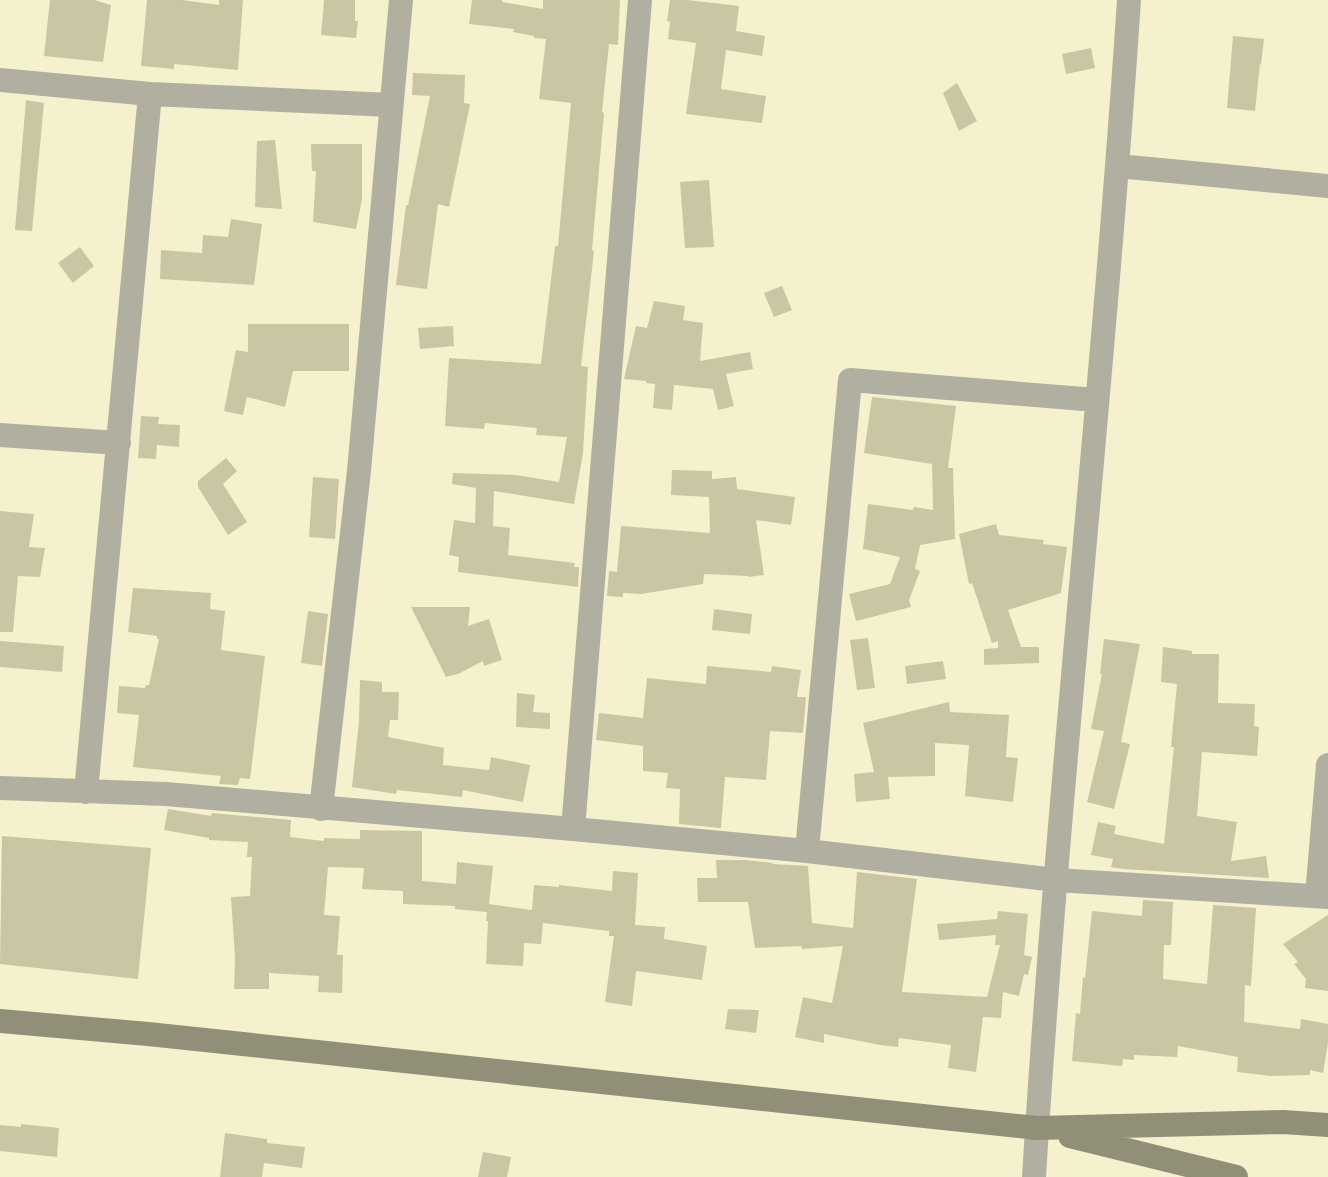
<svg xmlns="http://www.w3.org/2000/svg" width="1328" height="1177" font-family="Literata,serif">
  <rect width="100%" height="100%" fill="#f6f1cd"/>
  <path fill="#cac6a3" d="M50,0H94L111,5L103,62L44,56Z
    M147,0H182L219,5V0H243L238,70L174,64V69L141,66Z
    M324,0H355V21H358L356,38L321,35Z
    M472,0H502V2L543,9V0H620L618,45L609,44L602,112L604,113L592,250L594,251L581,366L588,367L583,453L574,504L494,491L493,526L510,528L508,555L575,563L574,567H579L578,587L458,572L459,557L449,555L454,520L475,523L476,488L452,484L453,473L516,475L559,482L567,437L536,435L537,428L485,423L484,429L445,426L449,358L541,364L555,246H558L571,103L539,99L546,39L534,38V36L513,32L514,29L469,24Z
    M670,0H687L739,6L736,31L765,36L762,56L726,50L721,89L766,96L762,123L686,114L696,43L668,39L670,22L667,21Z
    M1233,36L1264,39L1261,64H1260L1255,111L1227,108Z
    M1091,48L1095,68L1066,74L1062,54Z
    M413,73L465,75L464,103L470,104L449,207L438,204L427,289L396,285L406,205H408L430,96L412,95Z
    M957,83L977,121L959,131L943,93Z
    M26,100L44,103L32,231L15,230Z
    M275,140L282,209L255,207L257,141Z
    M311,144H362V199L356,229L313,222L316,171H312Z
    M709,180L714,247L685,248L680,182Z
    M231,219L262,224L254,285L160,279L161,250L202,253L203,235L228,237Z
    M80,247L94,266L73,283L58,263Z
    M782,286L792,310L774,317L764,293Z
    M654,301L685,306L683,320L703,323L700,361L750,352L753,369L726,374L734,406L718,410L713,389L674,385L672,410L653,408L655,384L646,383V381L624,379L636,326L647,328Z
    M248,324H349V371H293L285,407L247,397L243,415L224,411L236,350L248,352Z
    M453,326L454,346L420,349L418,328Z
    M872,397L956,406L948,468H953L955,539L920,545L915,569L920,571L909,600L911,607L856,621L849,594L890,584L900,557L863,549L868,504L913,510L914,507L933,510L932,464L864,453Z
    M141,416L159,417L158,424L180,425L179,447L157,445L156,459L138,458Z
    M226,458L237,471L223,484L247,522L228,535L198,487V481Z
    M672,470L712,471V479L736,477L737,489L795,497L791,525L756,520L764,575L748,577V576L704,574L703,584L641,594L623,593V597L607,596L609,571L617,572L621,526L710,533L709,497L671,495Z
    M313,477L339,479L335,539L309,537Z
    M0,511L34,514L29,547L45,548L40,577L18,576L13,632H0Z
    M996,524L999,535L1044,540L1043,544L1067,547L1061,593L1008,610L1021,647H1039V663L984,665V649L998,648V641L992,643L972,583L969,584L959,534Z
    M133,588L211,593L210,609L225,611L221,650L265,656L250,779L240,778L238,785L219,784L221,776L133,767L139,715L117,713L119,686L145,688L146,685H149L159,639H157V636L128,632Z
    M411,607H470L468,626L489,619L502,660L484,666L483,661L458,674L446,677Z
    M714,609L752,614L750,634L712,630Z
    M308,611L328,614L322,666L301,663Z
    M868,638L875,688L857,690L850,640Z
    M1104,639L1140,644L1121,742L1130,744L1114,809L1087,802L1104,731L1091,729L1102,674H1100Z
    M0,641L64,646L62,672L0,667Z
    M1163,647L1192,651V654H1219L1218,703L1255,704L1254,726L1259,727L1257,756L1202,752L1197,816L1237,822L1231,861L1266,856L1269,878L1123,869L1111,867L1113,859L1091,855L1098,822L1116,826L1114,834L1164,844L1174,747H1171L1177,684L1161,682Z
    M943,661L946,679L907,684L905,666Z
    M707,666L771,672L772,666L801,670L797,697H806L803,733L770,731L766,780L725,777L721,828L679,824L680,789L666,788L668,773L643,771V746L596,740L599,713L643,718L647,678L706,684Z
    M360,680L382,682V692H399L398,720H390L388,737L444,748L443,765L489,770L491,757L530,765L523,802L463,790L462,797L397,790L396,794L352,787L359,721Z
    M517,693L535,695L533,712L550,713V729L516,727Z
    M949,702L950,712L1009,715L1006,757L1018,758L1013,802L965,796L969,745L935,743V776L888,777L890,799L856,802L854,774L874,772L863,723Z
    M168,809L211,816L212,813L291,820L290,837L324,841V838L360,839V830L422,831V881L456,884L457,862L493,866L489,904L532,910L534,885L559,887V885L612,891L613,871L638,873L635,925L665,927L664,939L707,946L702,980L636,971L632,1006L605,1002L614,936H609V931L543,923L541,944L524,943L523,966L486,964L488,921H486L487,912L455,909V906L403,904V891L362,889L364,868L328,867L324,915L340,916L337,955H343L342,993L318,992L319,976L269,973V989H234L235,958L231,897L250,896L252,857H247L248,842L209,840V838L164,830Z
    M2,836L151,848L138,979L0,964Z
    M716,860H745L773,863L772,864L808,866L812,923L853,928L857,872L917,879L902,992L987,997L1000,945H995L996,935L939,940L937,924L997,919L998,911L1028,914L1024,955L1032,957L1028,975L1024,974L1019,996L1003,992L1001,1018L983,1017L976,1072L948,1068L951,1045L899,1038L898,1047L880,1045L824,1034V1043L795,1037L803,997L832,1003L843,946L802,949L801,946L755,948L748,902H698L697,878H717Z
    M1143,900L1173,902L1171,945H1164L1163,979L1207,984L1213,905L1256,908L1251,986L1245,985L1244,1022L1300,1029L1301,1019L1328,1024V1043L1323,1073L1310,1070V1075L1271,1076L1237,1072L1238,1057L1178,1046L1177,1057L1134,1055V1060L1123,1059L1122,1066L1072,1061L1076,1013L1080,1014L1083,977L1085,978L1092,911L1142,916Z
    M1328,915V991L1305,988L1306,979L1294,964L1298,962L1283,944Z
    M728,1009L759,1010L756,1033L725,1029Z
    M21,1124L59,1128L57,1157L0,1151V1125L21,1127Z
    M225,1133L267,1139V1143L305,1147L302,1168L264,1163L262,1177H220Z
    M483,1152L511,1157L507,1177H478Z"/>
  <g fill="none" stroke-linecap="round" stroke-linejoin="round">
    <path stroke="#b1afa0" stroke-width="24" d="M0,80L150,94L391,105
      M1118,166L1328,186
      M0,435L119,443
      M0,788L166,794L573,829L807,851L1056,880L1328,897
      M86,792L150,94
      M321,809L359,471L401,0
      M573,829L640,0
      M807,851L850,380L1096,400
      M1317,896L1328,765
      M1034,1177C1058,784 1103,393 1129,0"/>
    <path stroke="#928f79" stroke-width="24" d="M0,1021L148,1034L1037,1128L1283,1122L1328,1125
      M1070,1136L1236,1177"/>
  </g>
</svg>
